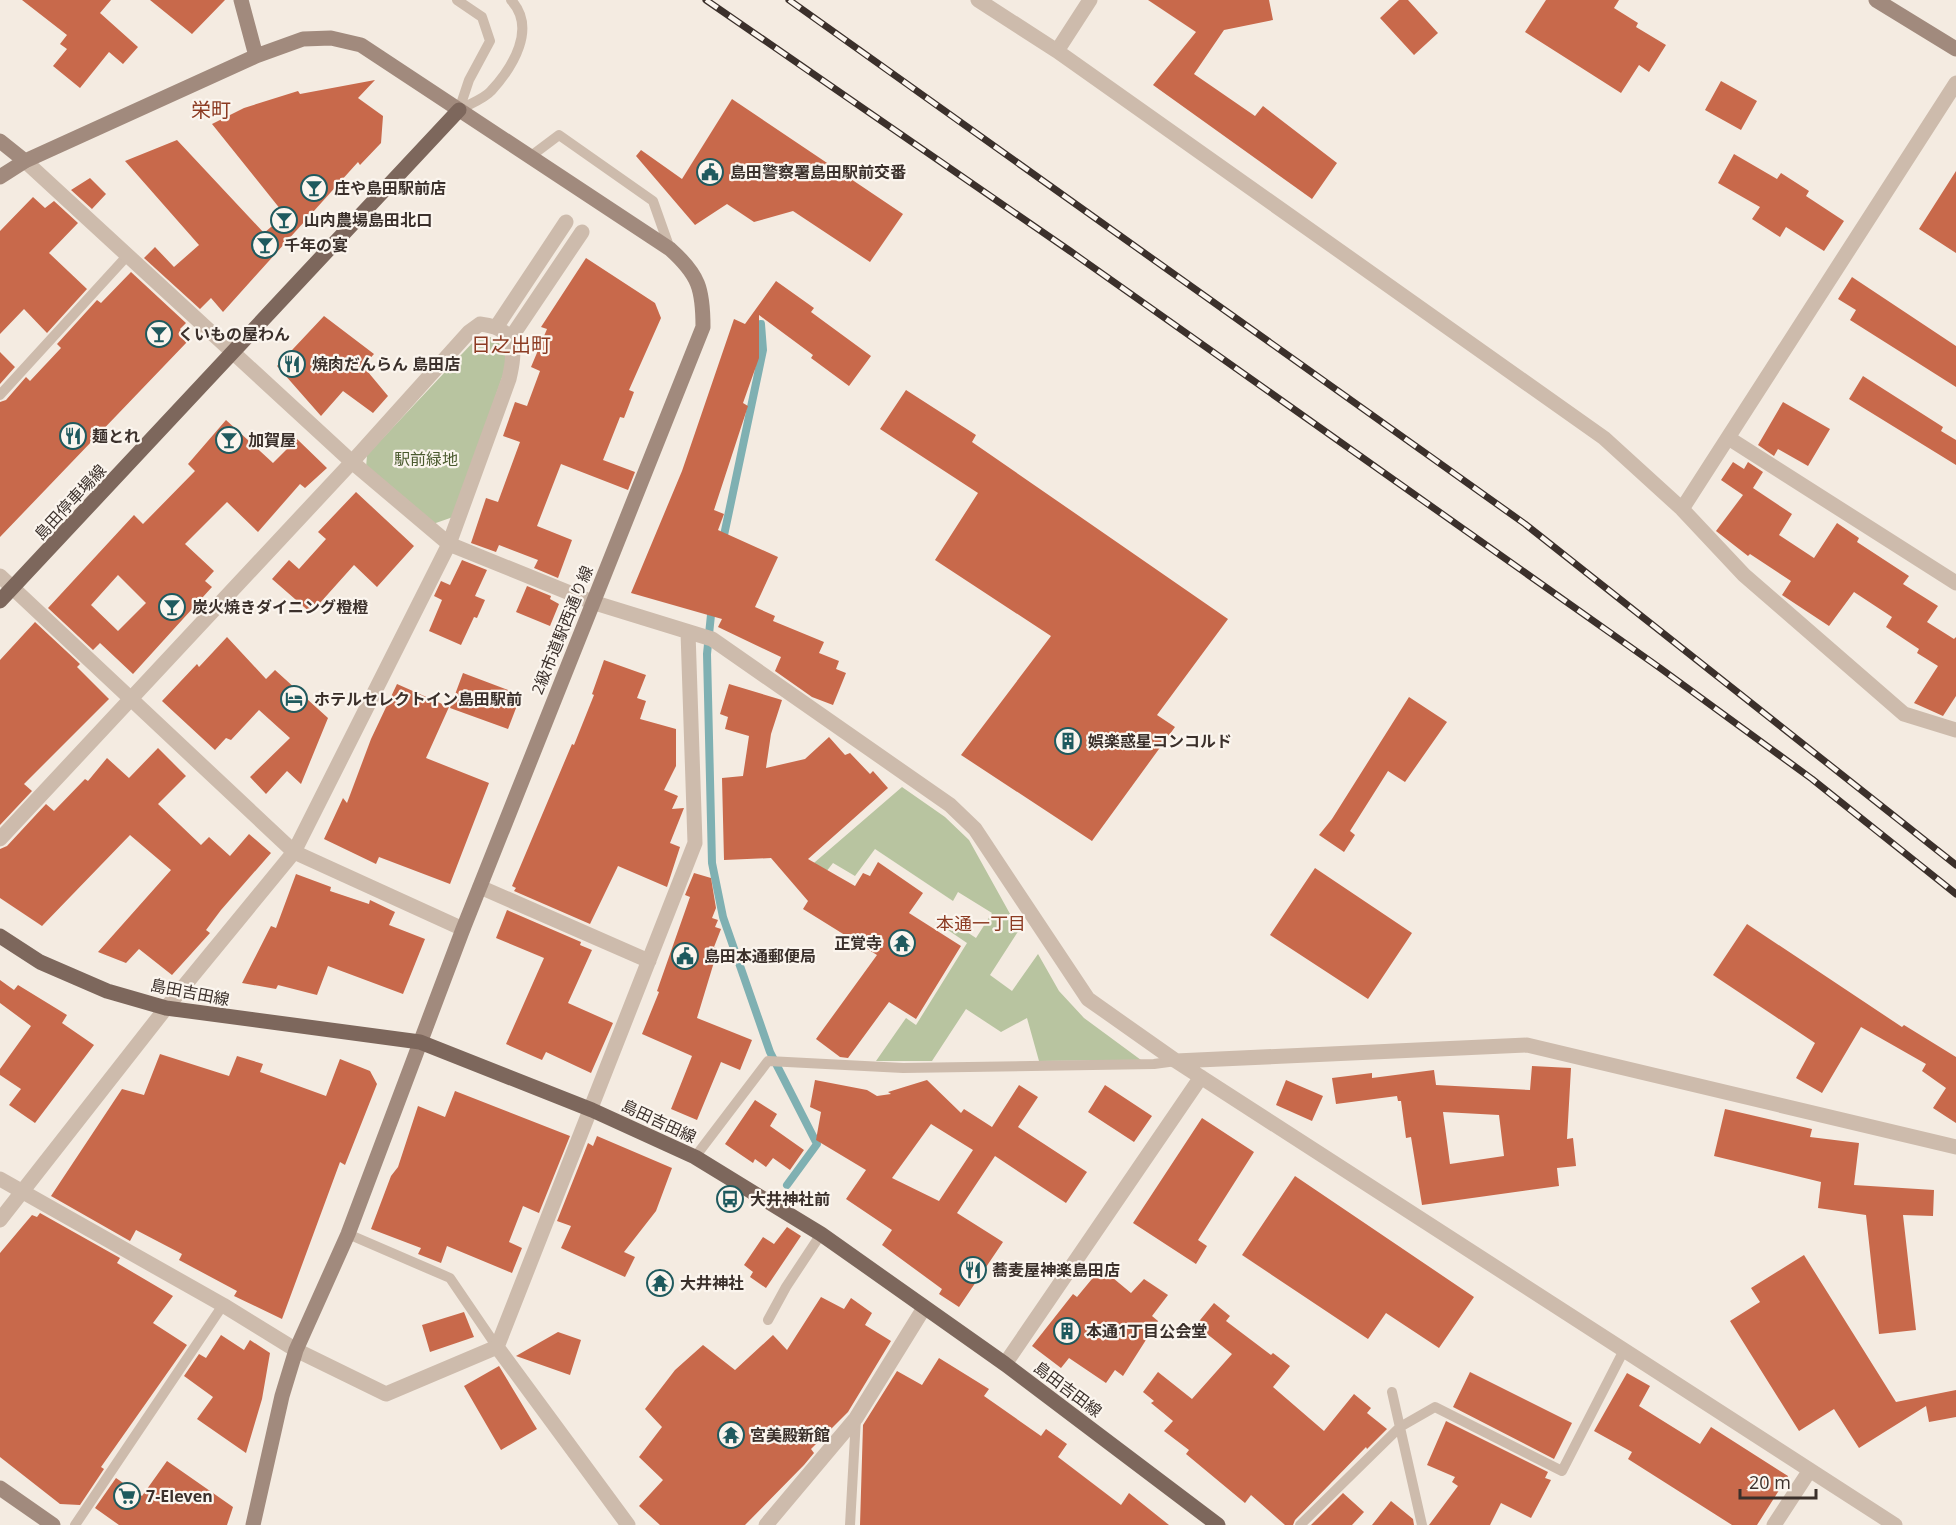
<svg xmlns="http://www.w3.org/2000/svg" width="1956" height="1525" font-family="'Open Sans','Noto Sans JP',sans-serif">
  <rect width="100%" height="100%" fill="#f4ebe1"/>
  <path fill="#b8c4a0" d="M490,337C506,346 508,354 504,372L453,517L433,524L366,468L367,455L476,339Z
    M902,787L945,817L969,840L1019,930L990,975L1012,991L1038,954L1059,991L1084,1018L1141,1060L1039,1061L1027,1018L1001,1032L966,1009L932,1061H876L906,1018L916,1025L967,943L942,926L947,919L976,938L992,913L958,892L953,901L875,849L855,876L833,863L812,890L793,881Z"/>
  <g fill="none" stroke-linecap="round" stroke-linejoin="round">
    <path stroke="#7fb0b2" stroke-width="8" d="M723,540L763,350L761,324
      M712,605L707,654L712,863L723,917L770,1052L817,1144L787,1185"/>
  </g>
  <path fill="#c8694b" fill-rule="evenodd" d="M22,0H111L100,13L138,47L123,64L109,52L80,88L53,66L67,49L60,44L67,35Z
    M150,0H225L192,34Z
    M1148,0H1269L1273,20L1224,30L1194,74L1255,116L1263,106L1337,163L1312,199L1153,85L1196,32Z
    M1399,0H1408L1438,33L1414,55L1380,18Z
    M1546,0H1619L1614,8L1638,23L1636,27L1666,45L1649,72L1639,65L1621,93L1525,32Z
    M375,80L358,98L383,116L381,143L360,165L358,162L223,312L211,298L200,309L144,258L155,247L174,267L199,245L125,161L177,140L264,233L285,215L212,124L244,108L298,91L300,94Z
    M1721,81L1757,101L1741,130L1705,110Z
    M732,99L903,214L870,262L793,211L754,222L727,204L695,225L636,156L641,150L682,179Z
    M1734,154L1777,179L1781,173L1809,191L1806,196L1844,221L1824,251L1786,227L1780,237L1752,219L1760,207L1718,183Z
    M1956,171V253L1919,229Z
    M90,178L106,194L92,209L71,190Z
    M33,197L45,208L54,201L78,223L49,253L87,289L47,333L24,309L0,334V231Z
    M586,258L655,303L661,318L629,390L634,392L624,418L620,417L603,460L635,472L628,490L561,464L537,526L572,540L558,578L534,568L538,560L499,545L496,552L471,543L486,498L498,502L520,442L503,436L515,402L527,406L540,371L531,367L547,329L541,327Z
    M131,272L186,323L180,329L187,342L0,537V402L6,400L26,377L30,381L61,348L57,344L97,300L101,303Z
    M1852,277L1956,346V387L1850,320L1856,310L1838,299Z
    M776,281L814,308L811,312L871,356L849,386L811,358L813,355L759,315V358L743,403L748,406L714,510L724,514L718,530L778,557L755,607L775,616L773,621L824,642L819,653L839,661L836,669L846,673L833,705L812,697L775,671L781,657L718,627L722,619L631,593L682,471L734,319L745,324Z
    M324,316L374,354L363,366L388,396L373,413L343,391L321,416L277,366Z
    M0,352L15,367L0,384Z
    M1863,376L1943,427L1941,431L1956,440V465L1849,399Z
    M906,390L976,435L972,442L1228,619L1157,715L1175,727L1092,841L961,755L1051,636L935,560L978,493L880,429Z
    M1783,402L1830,429L1808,466L1778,449L1774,456L1758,445Z
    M226,420L273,463L297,439L327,468L305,488L300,484L258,532L227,502L185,544L214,571L205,581L212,587L133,674L100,643L93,650L48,608L134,515L143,524L195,471L188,464ZM118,575L146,603L118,631L91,605Z
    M1733,462L1744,469L1748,462L1763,472L1753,488L1792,514L1779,535L1814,558L1837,523L1859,538L1857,542L1909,576L1903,584L1938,606L1927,622L1954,639L1956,637V696L1943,716L1914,703L1938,666L1917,653L1919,649L1886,627L1892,617L1854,592L1829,626L1782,595L1791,581L1750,554L1748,556L1716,531L1743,495L1721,480Z
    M356,492L414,546L377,587L354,565L311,613L272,579L289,560L299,569L326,539L318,532Z
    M462,560L487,570L475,596L485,600L477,618L474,617L461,645L429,631L442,600L434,596L441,581L450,585Z
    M527,586L551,596L550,599L559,604L550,626L516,612Z
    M35,622L80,664L77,667L109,699L24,784L32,791L0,825V660Z
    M227,637L266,679L275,670L328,718L301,784L287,771L266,794L250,777L290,738L259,710L231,740L226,738L215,750L162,701L197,664L199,667Z
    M604,660L646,675L637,698L646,701L640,719L676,729V766L664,790L678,796L672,809L684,808L670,843L680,847L667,887L618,866L590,924L514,891L516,888L512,886L572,744L574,745L594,695L592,694Z
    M463,673L521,695L508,729L450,708Z
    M397,684L449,707L426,758L489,783L450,884L379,857L376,864L324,839L343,798L347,803L371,739Z
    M729,684L782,700L771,734L766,768L805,759L829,737L845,755L850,753L870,774L873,771L888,788L808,859L855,886L863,873L870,876L878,862L923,893L909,913L961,946L916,1019L889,1002L848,1058L840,1057L816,1039L877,955L803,909L808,901L771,858L724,860L722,778L743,776L749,736L725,729L728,717L720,714Z
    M1409,697L1447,722L1405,782L1388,771L1350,831L1355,835L1344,852L1319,835L1332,819Z
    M158,748L186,776L158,804L201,845L209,837L230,856L249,834L271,853L221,910L206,930L210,933L172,975L139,949L126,963L98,952L171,870L130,835L42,926L0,898V849L7,846L46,804L54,811L85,779L88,781L107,758L129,778Z
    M1315,868L1412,933L1368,999L1270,935Z
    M694,873L711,878L716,908L712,918L718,920L715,927L721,929L714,947L718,949L697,1018L752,1040L740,1070L721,1062L697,1120L671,1109L692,1056L642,1034L659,992L657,991L690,897L685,895Z
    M296,874L331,887L330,891L369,904L370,900L395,912L389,925L425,939L403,994L328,966L317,995L278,985L276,989L242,983L271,926L276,928Z
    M507,910L581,942L580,945L592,950L568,1003L613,1023L591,1073L546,1052L542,1060L506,1044L544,958L496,938Z
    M1747,924L1902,1027L1904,1025L1956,1057V1123L1933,1108L1946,1088L1922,1071L1926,1064L1861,1027L1822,1093L1796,1078L1815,1043L1713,975Z
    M0,980L14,990L18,985L67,1015L62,1023L94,1045L35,1123L9,1105L21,1089L0,1075V1069L31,1026L0,1003Z
    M160,1054L229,1076L237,1056L263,1064L260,1072L326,1096L340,1059L370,1071L377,1084L345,1165L340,1162L282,1319L234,1296L237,1291L179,1260L182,1254L136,1230L130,1241L51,1196L122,1089L144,1095Z
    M1532,1066L1571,1068L1567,1139L1573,1138L1576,1166L1557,1168L1559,1186L1422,1205L1411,1137L1406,1138L1401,1101H1398L1397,1096L1336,1104L1332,1078L1372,1073V1078L1434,1070L1436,1085L1530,1090ZM1443,1112L1499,1115L1504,1156L1450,1164Z
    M815,1080L867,1090L877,1096L891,1094L888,1092L927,1080L961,1113L964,1109L992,1127L1019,1085L1038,1097L1018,1127L1087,1172L1066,1203L995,1156L957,1213L1003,1242L959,1307L939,1294L942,1289L882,1245L892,1230L846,1199L866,1170L816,1140L821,1112L810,1107ZM931,1124L973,1150L939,1201L892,1178Z
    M1286,1080L1323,1096L1312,1121L1276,1105Z
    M1105,1085L1152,1116L1134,1142L1088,1112Z
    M455,1091L570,1136L539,1213L523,1206L509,1242L522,1248L512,1273L447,1246L441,1263L418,1254L421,1248L371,1229L391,1176L398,1167L418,1106L445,1117Z
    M755,1100L777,1114L770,1126L804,1150L790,1170L773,1158L766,1167L755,1159L753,1163L725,1144Z
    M1725,1109L1812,1129L1810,1137L1859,1143L1854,1185L1934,1190L1933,1216L1903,1215L1916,1330L1879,1334L1866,1215L1818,1208L1821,1182L1714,1156Z
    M1202,1118L1254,1152L1198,1240L1207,1246L1196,1264L1133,1223Z
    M597,1136L672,1168L656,1211L624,1252L635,1257L625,1277L561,1248L571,1226L557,1221L588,1143L593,1146Z
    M1295,1176L1474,1297L1439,1348L1386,1313L1368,1339L1242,1255Z
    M40,1213L120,1258L117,1263L173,1296L153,1323L187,1345L101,1467L104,1469L80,1505L60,1504L0,1457V1253L32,1215L37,1217Z
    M787,1227L801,1236L766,1288L750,1277L753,1272L744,1265L763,1237L774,1244Z
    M1804,1255L1896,1402L1956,1390V1417L1929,1422L1926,1406L1859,1448L1834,1409L1799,1431L1730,1321L1760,1302L1751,1288Z
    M1101,1268L1131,1293L1144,1279L1168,1295L1152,1316L1158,1321L1123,1376L1115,1370L1106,1383L1069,1358L1061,1368L1032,1346L1073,1294L1077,1297Z
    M821,1297L844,1309L851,1298L872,1313L865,1325L891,1341L848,1412L811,1449L814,1453L804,1465L745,1525H660L639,1506L663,1480L639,1457L662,1427L645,1409L675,1370L703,1345L735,1370L773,1335L787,1350Z
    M1214,1303L1230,1316L1226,1321L1271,1355L1273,1353L1290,1366L1273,1387L1324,1431L1354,1394L1371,1408L1367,1413L1387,1429L1367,1449L1366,1447L1295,1520L1293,1525H1285L1251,1495L1245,1503L1186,1454L1189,1450L1164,1431L1173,1421L1151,1403L1154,1401L1143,1392L1158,1372L1192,1399L1232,1354L1196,1325Z
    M464,1312L474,1337L430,1352L422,1325Z
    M558,1332L581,1340L570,1375L516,1356Z
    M221,1335L244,1350L250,1340L270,1353L262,1399L246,1453L197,1419L213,1397L184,1376L199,1354L206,1358Z
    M939,1358L989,1389L984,1396L1041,1436L1046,1429L1067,1444L1058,1457L1121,1505L1129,1493L1169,1525H860L863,1425L897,1371L922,1385Z
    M499,1366L537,1429L501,1450L464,1386Z
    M1470,1372L1572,1423L1554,1459L1453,1407Z
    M1627,1373L1650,1386L1639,1406L1700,1444L1711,1427L1788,1476L1757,1525H1732L1628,1459L1632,1452L1594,1431Z
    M1446,1421L1548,1472L1545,1478L1551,1480L1531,1518L1501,1503L1490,1525H1429L1458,1486L1452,1482L1455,1477L1427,1465Z
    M167,1461L233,1507L227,1525H119L95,1508L116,1478L142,1496Z
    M1343,1493L1364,1512L1352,1525H1311Z
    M1391,1501L1413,1519L1414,1525H1372Z"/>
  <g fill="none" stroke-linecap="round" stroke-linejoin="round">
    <path stroke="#cdbbac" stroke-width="10" d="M457,0L482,17L490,41L469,80L459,110
      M459,110C469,104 484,99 491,91C513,67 537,28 511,0
      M531,156L559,135L653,201L670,249
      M0,395L128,255
      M695,1157L768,1061L903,1068L1154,1064L1176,1061
      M348,1234L450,1278L497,1347
      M768,1320L786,1287L821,1234
      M1392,1392L1422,1525
      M75,1525L223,1305
      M850,1525L856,1418
      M1300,1525L1400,1427L1435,1407L1562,1471L1624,1350"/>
    <path stroke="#cdbbac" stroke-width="15" d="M978,0L1057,51L1604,438L1682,509L1744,575L1904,714L1956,730
      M1057,51L1090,0
      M25,161L352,462L449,544L592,602L712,639L950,805L975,829L1088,999L1176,1061L1895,1525
      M497,326L566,222
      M510,339L582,232
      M1730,439L1956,583
      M1682,509L1956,83
      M0,576L294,852L463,929
      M0,839L352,462L469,332L480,324C517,328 516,349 509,379L449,544L294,852L166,1008L0,1220
      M480,887L649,961
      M1176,1061L1527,1045L1956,1147
      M0,1179L223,1305L296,1350L386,1394L497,1347L695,843L688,632
      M497,1347L628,1525
      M1005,1364L1201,1077
      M766,1525L856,1418L924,1308
      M1774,1525L1810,1470"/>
    <path stroke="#a18a7d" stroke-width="15" d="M241,0L256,56
      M1876,0L1956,49
      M0,141L25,161
      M0,177L25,161L256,56L303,39L331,38L361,45L670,249C699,275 703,289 703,327L463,929L348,1234L296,1350L282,1396L253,1525
      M0,1488L53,1525"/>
    <path stroke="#7d675c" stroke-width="15" d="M0,601L459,110
      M0,936L40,962L107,991L166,1008L420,1042L592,1110L695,1157L821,1234L1005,1364L1218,1525"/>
    <defs>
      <path id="rail" d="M706,0L1070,251L1660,668L1812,779L1956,894
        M789,0L1525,524L1956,865"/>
    </defs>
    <use href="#rail" stroke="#3b302b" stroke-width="7"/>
    <use href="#rail" stroke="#fbf5ee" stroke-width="4.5" stroke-dasharray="14" stroke-linecap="butt"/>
  </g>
  <defs>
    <symbol id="civic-ring" viewBox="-11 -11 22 22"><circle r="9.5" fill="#fbf5ee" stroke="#1f5a5e" stroke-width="1.5"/><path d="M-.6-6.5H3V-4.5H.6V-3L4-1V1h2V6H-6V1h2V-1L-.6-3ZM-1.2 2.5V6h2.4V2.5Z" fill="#1f5a5e"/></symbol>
    <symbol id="bar-ring" viewBox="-11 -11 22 22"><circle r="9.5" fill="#fbf5ee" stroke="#1f5a5e" stroke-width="1.5"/><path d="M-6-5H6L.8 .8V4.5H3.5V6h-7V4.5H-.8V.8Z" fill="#1f5a5e"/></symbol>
    <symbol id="restaurant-ring" viewBox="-11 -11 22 22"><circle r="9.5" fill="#fbf5ee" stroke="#1f5a5e" stroke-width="1.5"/><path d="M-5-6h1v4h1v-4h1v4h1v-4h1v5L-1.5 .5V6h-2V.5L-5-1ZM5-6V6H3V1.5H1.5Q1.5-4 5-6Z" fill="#1f5a5e"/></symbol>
    <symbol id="hotel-ring" viewBox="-11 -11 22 22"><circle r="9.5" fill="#fbf5ee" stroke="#1f5a5e" stroke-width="1.5"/><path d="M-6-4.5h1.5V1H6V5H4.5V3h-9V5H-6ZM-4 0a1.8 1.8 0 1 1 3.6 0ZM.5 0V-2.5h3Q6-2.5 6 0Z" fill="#1f5a5e"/></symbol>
    <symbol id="building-ring" viewBox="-11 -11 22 22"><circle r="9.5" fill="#fbf5ee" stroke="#1f5a5e" stroke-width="1.5"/><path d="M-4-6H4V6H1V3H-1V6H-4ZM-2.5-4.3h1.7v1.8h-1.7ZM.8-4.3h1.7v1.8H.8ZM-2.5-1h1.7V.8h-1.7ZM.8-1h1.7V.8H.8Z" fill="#1f5a5e"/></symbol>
    <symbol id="temple-ring" viewBox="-11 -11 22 22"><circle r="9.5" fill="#fbf5ee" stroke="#1f5a5e" stroke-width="1.5"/><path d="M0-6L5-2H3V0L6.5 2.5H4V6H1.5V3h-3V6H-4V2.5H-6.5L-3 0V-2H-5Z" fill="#1f5a5e"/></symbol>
    <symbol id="bus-ring" viewBox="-11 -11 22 22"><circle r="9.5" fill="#fbf5ee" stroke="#1f5a5e" stroke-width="1.5"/><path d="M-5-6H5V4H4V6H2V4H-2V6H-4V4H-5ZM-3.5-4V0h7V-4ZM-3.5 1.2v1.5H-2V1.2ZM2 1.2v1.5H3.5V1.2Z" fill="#1f5a5e"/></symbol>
    <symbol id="supermarket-ring" viewBox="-11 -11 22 22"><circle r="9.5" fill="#fbf5ee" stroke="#1f5a5e" stroke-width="1.5"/><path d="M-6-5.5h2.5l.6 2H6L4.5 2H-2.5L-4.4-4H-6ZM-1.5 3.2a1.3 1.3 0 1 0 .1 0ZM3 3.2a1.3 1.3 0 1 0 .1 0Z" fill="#1f5a5e"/></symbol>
  </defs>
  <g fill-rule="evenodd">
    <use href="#civic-ring" x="695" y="157" width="30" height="30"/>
    <use href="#bar-ring" x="299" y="173" width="30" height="30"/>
    <use href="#bar-ring" x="269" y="205" width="30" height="30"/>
    <use href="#bar-ring" x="250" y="230" width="30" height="30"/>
    <use href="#bar-ring" x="144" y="319" width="30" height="30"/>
    <use href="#restaurant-ring" x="277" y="349" width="30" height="30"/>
    <use href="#restaurant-ring" x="58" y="421" width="30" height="30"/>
    <use href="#bar-ring" x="214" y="425" width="30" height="30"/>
    <use href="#bar-ring" x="157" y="592" width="30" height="30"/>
    <use href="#hotel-ring" x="279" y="684" width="30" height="30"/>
    <use href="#building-ring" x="1053" y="726" width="30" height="30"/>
    <use href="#temple-ring" x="887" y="928" width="30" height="30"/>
    <use href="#civic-ring" x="670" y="941" width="30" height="30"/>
    <use href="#bus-ring" x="715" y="1184" width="30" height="30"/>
    <use href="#restaurant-ring" x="958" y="1255" width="30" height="30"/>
    <use href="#temple-ring" x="645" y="1268" width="30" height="30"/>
    <use href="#building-ring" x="1052" y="1316" width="30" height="30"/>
    <use href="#temple-ring" x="716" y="1420" width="30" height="30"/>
    <use href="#supermarket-ring" x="112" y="1481" width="30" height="30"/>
  </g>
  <g text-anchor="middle" stroke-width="4.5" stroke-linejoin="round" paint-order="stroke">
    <g font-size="16" font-weight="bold" fill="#3b302b" stroke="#fbf5ee" text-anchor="start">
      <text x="730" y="178">島田警察署島田駅前交番</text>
      <text x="334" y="194">庄や島田駅前店</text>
      <text x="304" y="226">山内農場島田北口</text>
      <text x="284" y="251">千年の宴</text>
      <text x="178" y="340">くいもの屋わん</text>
      <text x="312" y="370">焼肉だんらん 島田店</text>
      <text x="92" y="442">麺とれ</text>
      <text x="248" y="446">加賀屋</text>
      <text x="192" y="613">炭火焼きダイニング橙橙</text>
      <text x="314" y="705">ホテルセレクトイン島田駅前</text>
      <text x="1088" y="747">娯楽惑星コンコルド</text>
      <text x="882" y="949" text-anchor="end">正覚寺</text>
      <text x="704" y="962">島田本通郵便局</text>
      <text x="750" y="1205">大井神社前</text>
      <text x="992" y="1276">蕎麦屋神楽島田店</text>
      <text x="680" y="1289">大井神社</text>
      <text x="1086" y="1337">本通1丁目公会堂</text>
      <text x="750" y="1441">宮美殿新館</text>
      <text x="146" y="1502">7-Eleven</text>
    </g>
    <g font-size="16" fill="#4a5a2e" stroke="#fbf5ee">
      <text x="426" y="465">駅前緑地</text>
    </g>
    <g font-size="16" fill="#3b302b" stroke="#fbf5ee">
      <text transform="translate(70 502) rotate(-47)" y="6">島田停車場線</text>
      <text transform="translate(562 630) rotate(-68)" y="6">2級市道駅西通り線</text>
      <text transform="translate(190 992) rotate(11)" y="6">島田吉田線</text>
      <text transform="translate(659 1121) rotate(25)" y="6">島田吉田線</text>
      <text transform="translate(1068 1389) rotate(37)" y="6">島田吉田線</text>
    </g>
    <g font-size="18" fill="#8c3b22" stroke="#fbf5ee">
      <text x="981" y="930">本通一丁目</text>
    </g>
    <g font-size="20" fill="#8c3b22" stroke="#fbf5ee">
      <text x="211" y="117">栄町</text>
      <text x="511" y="352">日之出町</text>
    </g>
  </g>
  <path d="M1740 1489v9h76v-9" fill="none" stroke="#3b302b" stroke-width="3"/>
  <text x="1749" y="1489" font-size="18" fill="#3b302b" stroke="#fbf5ee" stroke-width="4.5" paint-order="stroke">20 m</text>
</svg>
